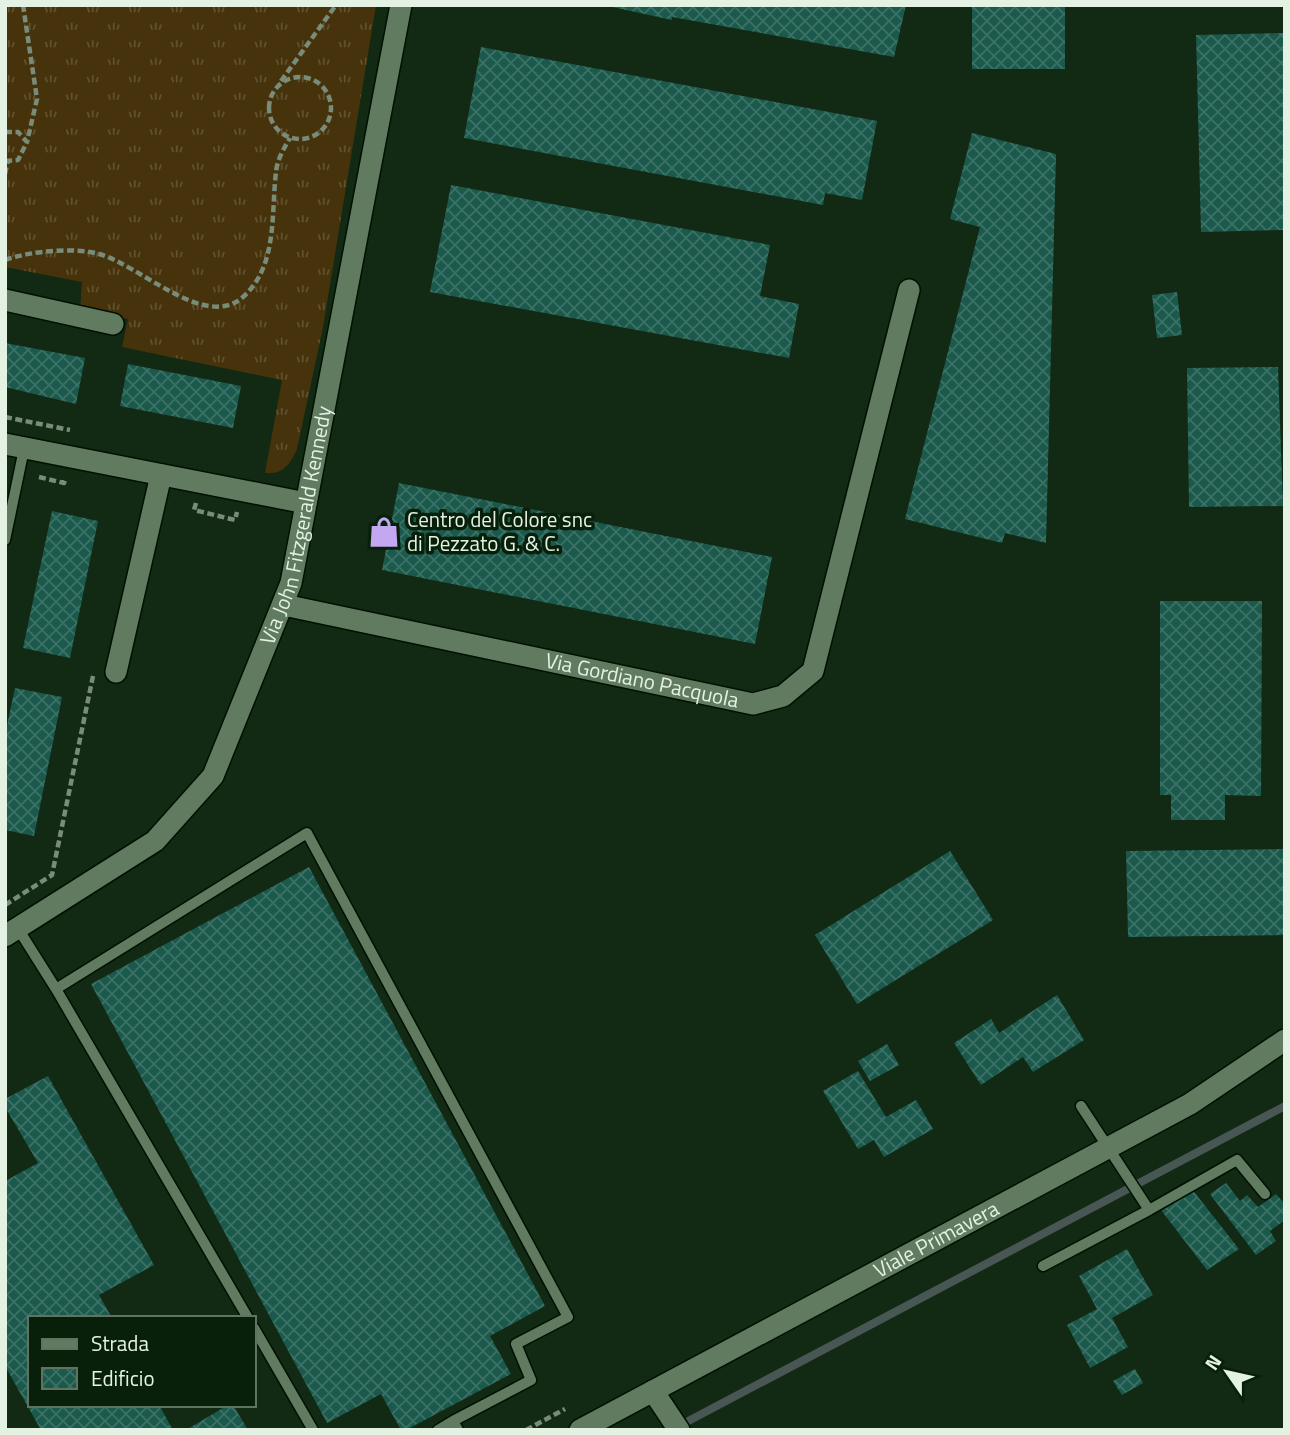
<svg xmlns="http://www.w3.org/2000/svg" width="1290" height="1435" font-family="'Titillium Web',sans-serif">
  <defs>
    <pattern id="grass-tufts" width="24" height="20" patternUnits="userSpaceOnUse" patternTransform="scale(1.75)"><rect width="24" height="20" fill="#46330b"/><path d="M3 7l-1-3M5 7V3M7 7l1-3M15 17l-1-3M17 17v-4M19 17l1-3" fill="none" stroke="#61512e"/></pattern>
    <pattern id="building-cross-hatch" width="8" height="8" patternUnits="userSpaceOnUse" patternTransform="scale(1.75)"><rect width="8" height="8" fill="#1b594c"/><path d="M0 0l8 8M0 8l8-8" fill="none" stroke="#3c7166"/></pattern>
  </defs>
  <rect width="100%" height="100%" fill="#122913"/>
  <path fill="url(#grass-tufts)" d="M5,5H376L323,327L297,449C290,464 283,475 265,473L282,380L122,347L128,319L80,311L82,282L5,267Z"/>
  <g fill="none" stroke-linecap="round" stroke-linejoin="round">
    <path stroke="#485654" stroke-width="8" d="M677,1427L1285,1106"/>
  </g>
  <path fill="url(#building-cross-hatch)" d="M603,5H906L894,57L672,17V20Z
    M972,5H1065V69H972Z
    M1285,33V230L1201,232L1196,35Z
    M481,47L877,121L862,200L825,193L823,205L464,138Z
    M972,133L1056,154L1046,543L1005,533L1002,543L905,519L980,227L950,219Z
    M451,185L770,245L760,296L799,304L789,358L430,292Z
    M1177,292L1182,335L1157,338L1152,295Z
    M5,343L85,358L76,404L5,387Z
    M128,364L241,386L233,428L120,406Z
    M1278,367L1283,506L1189,507L1187,368Z
    M399,483L772,557L755,644L382,570Z
    M52,511L98,521L70,658L23,648Z
    M1160,601H1262L1261,796L1225,795V820H1171V795H1160Z
    M15,688L62,697L34,836L5,830V735Z
    M1285,849V935L1128,937L1126,851Z
    M950,851L993,920L857,1004L815,935Z
    M309,867L545,1306L490,1336L511,1374L406,1430H401L381,1394L327,1423L91,984Z
    M1057,995L1084,1040L1033,1072L1023,1057L981,1085L954,1043L991,1019L999,1033Z
    M887,1044L899,1065L870,1081L858,1061Z
    M858,1071L886,1117L916,1100L933,1129L884,1157L874,1140L858,1149L823,1091Z
    M48,1076L154,1265L99,1295L112,1318H30V1405H159L173,1430H41L5,1366V1181L38,1163L5,1107V1099Z
    M1226,1183L1240,1201L1247,1195L1258,1207L1276,1194L1285,1204V1220L1270,1231L1276,1241L1256,1255L1210,1194Z
    M1191,1188L1239,1249L1207,1270L1161,1210Z
    M1127,1249L1153,1295L1112,1318L1128,1347L1090,1368L1067,1325L1097,1309L1079,1276Z
    M1135,1369L1143,1383L1122,1395L1113,1381Z
    M228,1405H233L248,1430H186Z"/>
  <g fill="none" stroke-linecap="round" stroke-linejoin="round">
    <defs>
      <path id="lane" d="M5,540L24,449
        M17,927L56,989L248,1318
        M56,989L307,833L568,1317L516,1344L531,1380L453,1421
        M1149,1210L1237,1160L1265,1194
        M1043,1266L1149,1210L1081,1106
        M254,1328L313,1430
        M438,1430L453,1421L458,1430"/>
      <g id="street">
        <path d="M5,300L113,324"/>
        <path d="M5,444L306,503"/>
        <path id="s1" d="M284,605L753,704L783,696L813,671L909,290"/>
        <path d="M116,672L161,475"/>
        <path id="s2" d="M5,936L155,841L213,776L291,583L401,5"/>
        <path d="M653,1391L679,1430"/>
      </g>
      <g id="secondary">
        <path id="s3" d="M580,1430L1190,1104L1285,1040"/>
      </g>
    </defs>
    <use href="#lane" stroke="#001101" stroke-width="13"/>
    <use href="#street" stroke="#001101" stroke-width="24"/>
    <use href="#secondary" stroke="#001101" stroke-width="24"/>
    <path stroke="#798c7a" stroke-width="4.5" stroke-dasharray="7 3.5" stroke-linecap="butt" d="M23,5L37,99L27,142
      M269 108a31 31 0 1 1 62 0a31 31 0 1 1-62 0Z
      M281,81L336,5
      M5,132H18L27,142L18,160L5,161
      M5,174L8,161
      M5,260C31,251 73,247 99,254C140,265 205,331 243,297C278,266 271,213 276,172C277,160 284,148 290,138
      M5,417L70,430
      M39,477L64,483L65,480
      M196,503L194,510L235,520L237,512
      M5,905L52,875L93,676
      M526,1430L565,1409"/>
    <use href="#lane" stroke="#617b61" stroke-width="10"/>
    <use href="#street" stroke="#617b61" stroke-width="21"/>
    <use href="#secondary" stroke="#617b61" stroke-width="21"/>
  </g>
  <defs>
    <symbol id="shop-bare" viewBox="-9 -9 18 18"><path d="M-5-2.5h2.3a2.7 3.5 0 0 1 5.4 0H5L5.5 6h-11ZM-1.5-2.5h3a1.5 2.3 0 0 0-3 0Z" fill="#c4a7f1" stroke="#081f0a" stroke-width="2.5" paint-order="stroke"/></symbol>
  </defs>
  <g fill-rule="evenodd">
    <use href="#shop-bare" x="362" y="510" width="44" height="44"/>
  </g>
  <g text-anchor="middle" stroke-width="7" stroke-linejoin="round" paint-order="stroke">
    <g font-size="21" fill="#e4f2e4" stroke="#081f0a" text-anchor="start">
      <text x="407" y="527">Centro del Colore snc<tspan x="407" dy="24">di Pezzato G. &amp; C.</tspan></text>
    </g>
    <g font-size="21" fill="#e4f2e4" stroke="#081f0a">
      <text dy="7" stroke="none"><textPath href="#s2" startOffset="530">Via John Fitzgerald Kennedy</textPath></text>
      <text dy="7" stroke="none"><textPath href="#s1" startOffset="366">Via Gordiano Pacquola</textPath></text>
      <text dy="7" stroke="none"><textPath href="#s3" startOffset="404">Viale Primavera</textPath></text>
    </g>
  </g>
  <rect width="1290" height="1435" fill="none" stroke="#e4f2e4" stroke-width="14"/>
  <rect x="28" y="1316" width="228" height="91" fill="#081f0a" stroke="#607361" stroke-width="2"/>
  <rect x="42" y="1339" width="35" height="10" fill="#617b61" stroke="#607361" stroke-width="2"/>
  <text x="91" y="1351" font-size="21" fill="#e4f2e4">Strada</text>
  <rect x="42" y="1368" width="35" height="21" fill="url(#building-cross-hatch)" stroke="#607361" stroke-width="2"/>
  <text x="91" y="1386" font-size="21" fill="#e4f2e4">Edificio</text>
  <g transform="translate(1227 1372) rotate(304)" stroke="#081f0a" stroke-width="5" paint-order="stroke">
  <path d="M0-5L12 26L0 18L-12 26Z" fill="#e4f2e4"/>
  <text y="-10" font-size="19" font-weight="bold" text-anchor="middle" fill="#e4f2e4">N</text>
  </g>
</svg>
